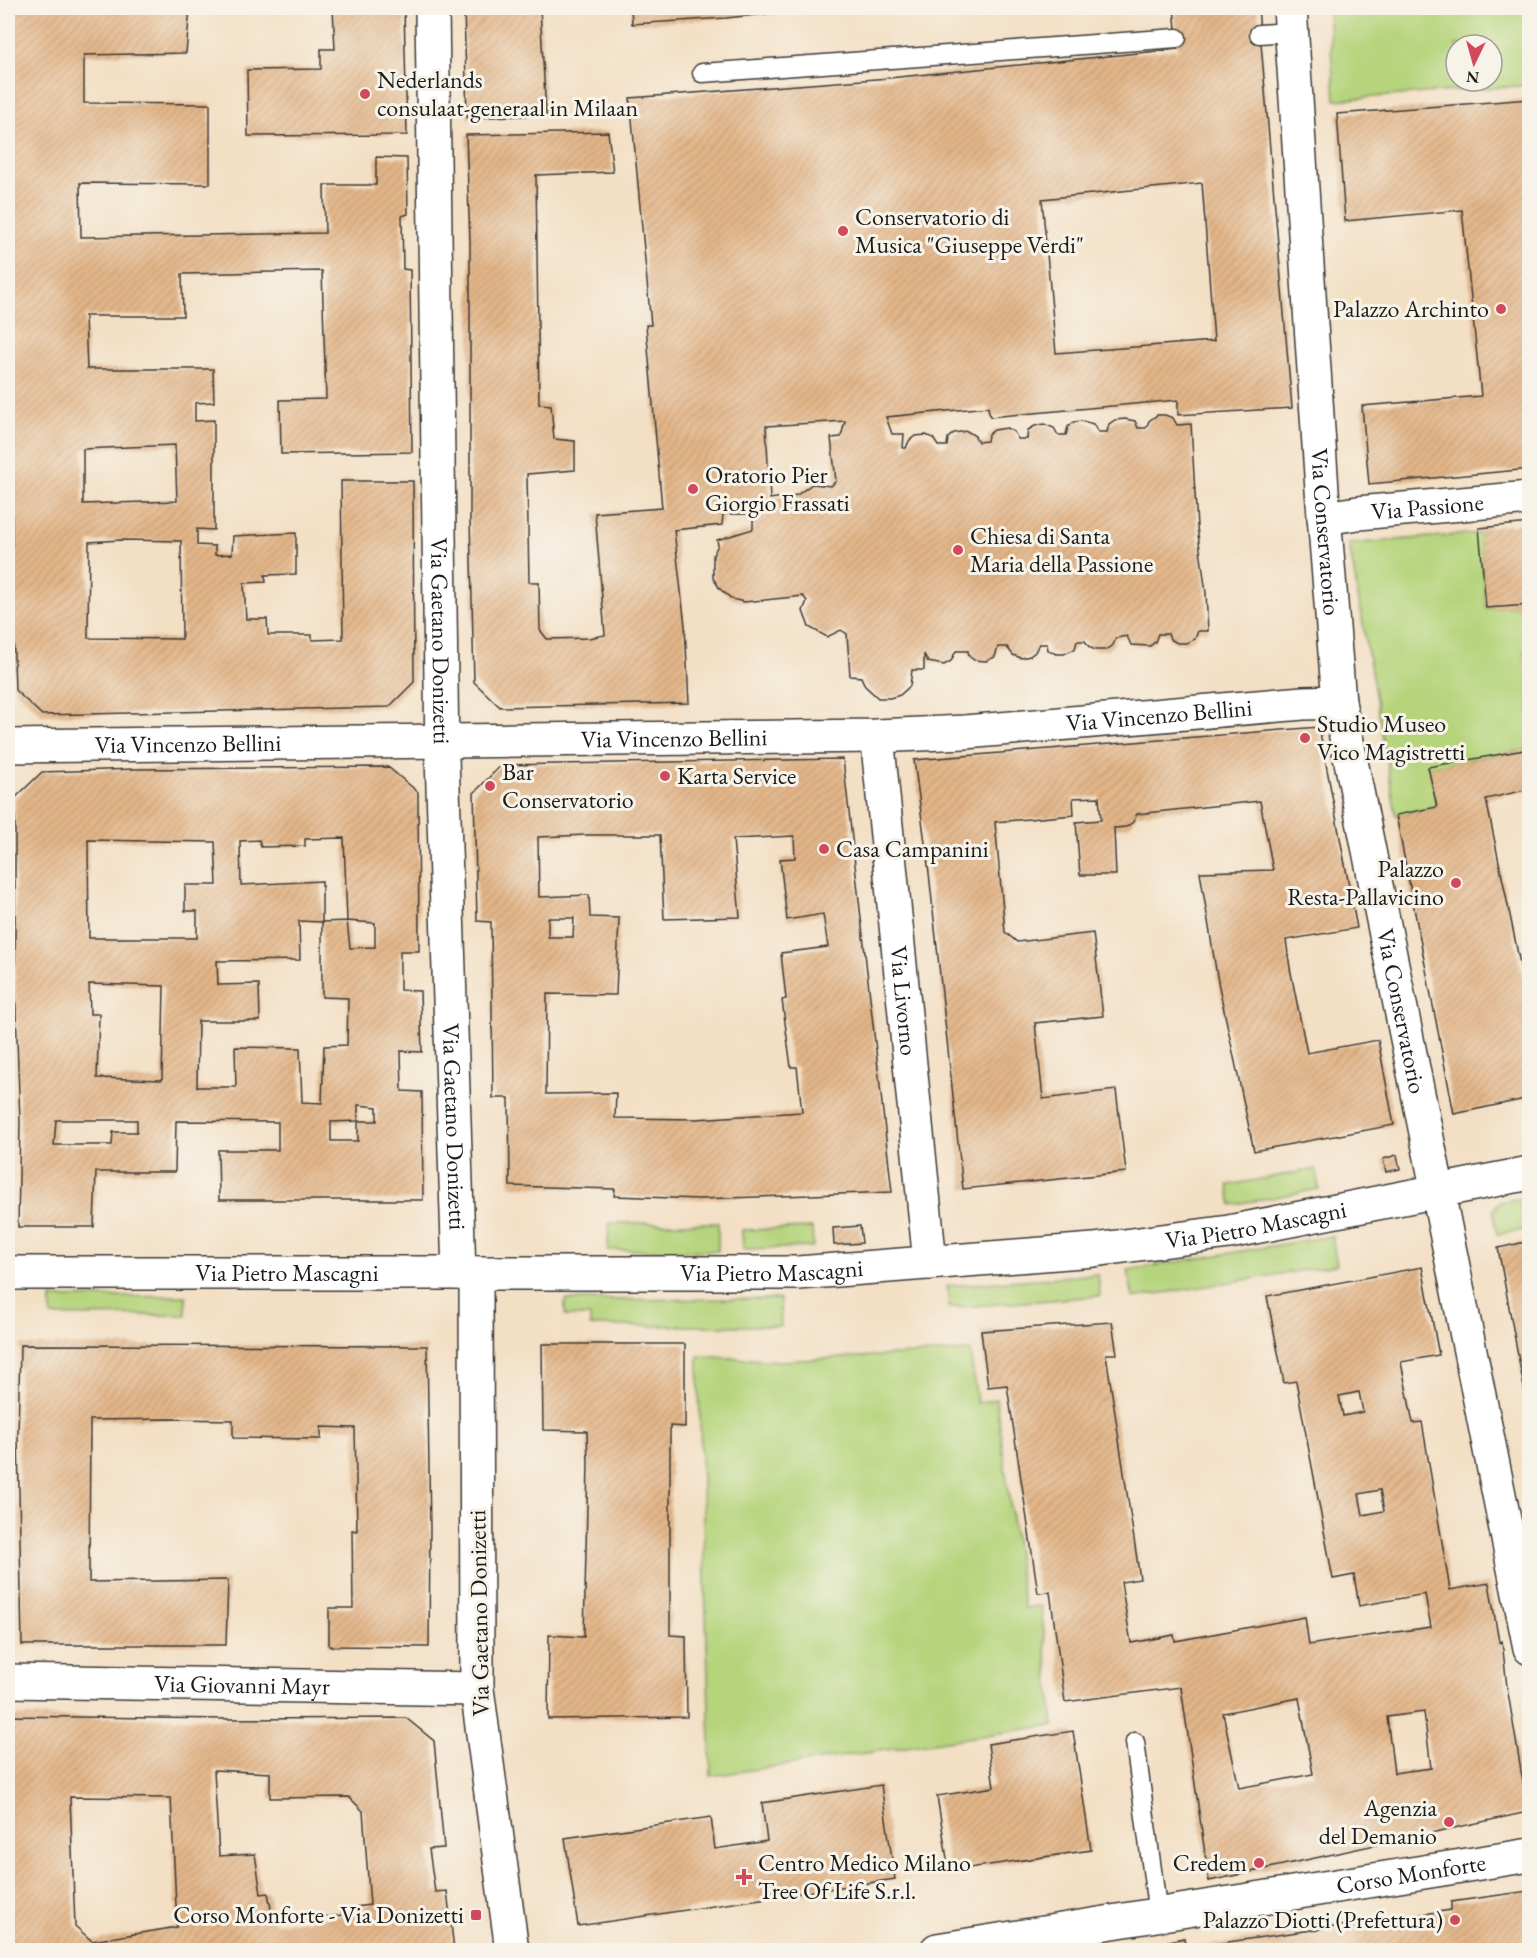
<svg xmlns="http://www.w3.org/2000/svg" width="1537" height="1958" font-family="'EB Garamond',serif">
  <defs>
    <pattern id="building-hatch" width="6" height="6" patternUnits="userSpaceOnUse" patternTransform="scale(1.5)"><rect width="6" height="6" fill="#e3b689"/><path d="M-1 1l2-2M0 6l6-6M5 7l2-2" fill="none" stroke="#c29c76"/></pattern>
  </defs>
  <rect width="100%" height="100%" fill="#f7f3e8"/>
  <filter id="ink" filterUnits="userSpaceOnUse"><feTurbulence type="fractalNoise" baseFrequency=".0167" numOctaves="2"/><feDisplacementMap in="SourceGraphic" scale="12" xChannelSelector="R" yChannelSelector="G"/><feConvolveMatrix kernelMatrix="1 2 1 2 8 2 1 2 1" color-interpolation-filters="sRGB"/></filter>
  <filter id="wash" filterUnits="userSpaceOnUse"><feTurbulence type="fractalNoise" baseFrequency=".008" numOctaves="4" result="noise"/><feDisplacementMap in="SourceGraphic" scale="24" xChannelSelector="R" yChannelSelector="G"/><feGaussianBlur stdDeviation="1.35" result="paint"/><feColorMatrix in="noise" values="0 0 0 0 0 0 0 0 0 0 0 0 0 0 0 0 0 1.4 0 .05"/><feComposite in="paint" operator="in"/></filter>
  <g filter="url(#wash)">
    <rect width="100%" height="100%" fill="#f3dfc4"/>
    <path fill="#b5d47b" stroke="#68784c" stroke-width="1.5" fill-rule="evenodd" d="M1328,8H1529V85L1335,100ZM1456,45H1492V81H1456Z
      M1480,533L1486,608L1529,605V644L1523,654L1529,672V749L1429,767L1437,807L1396,815L1349,544Z
      M1316,1169L1319,1189L1232,1205L1228,1185Z
      M1529,1197V1229L1497,1234L1493,1210L1499,1202Z
      M609,1223H718V1251L608,1250Z
      M812,1228L813,1247L743,1249L742,1230Z
      M1332,1236L1337,1265L1133,1298L1128,1270Z
      M1098,1274L1100,1296L949,1308L947,1286Z
      M186,1296V1315L51,1316V1298Z
      M780,1299L781,1326H590V1316H565V1300Z
      M970,1351L977,1403L996,1399L1024,1608L1041,1606L1054,1725L711,1776L698,1356L781,1361Z"/>
    <g id="blocks">
      <path fill="url(#building-hatch)" fill-rule="evenodd" d="M8,8H190L186,53L84,55V103L210,104V184L80,183L81,237L325,233L324,185H376V157L407,158L408,214L402,216L403,269L410,270L412,452L281,454L280,400L326,399L322,271L182,274L183,316H85L87,369H213L214,402L195,403V421L214,420V530L197,529V545L215,546V555L232,554L233,536L296,533V574L265,575L266,582L244,583L246,619H267L268,635H312V640L343,639L341,481H413L414,682L389,707L42,715L15,690L12,591L10,146ZM175,445L177,501L83,504V449ZM121,540L181,541L182,639L88,638L89,542Z
        M333,8H404L407,135L248,136L247,70L321,69V49H335Z
        M464,8H540L546,115L467,118Z
        M631,8H813V9L726,18L632,24Z
        M1174,8H1258L1292,408L1178,415V400L990,417L988,407L886,417L892,434H904L903,448H906L909,441L915,436L926,435L933,438L938,446H947L948,438L954,433L967,431L975,436L978,442L987,441L988,435L994,430L1007,428L1014,432L1018,439H1027L1028,430L1035,426L1044,424L1054,428L1058,435H1066L1068,427L1074,422L1082,421L1093,424L1098,432H1107L1109,424L1115,420L1125,419L1135,421L1138,428H1146L1149,421L1157,415H1165L1173,418L1177,425L1191,424L1197,527L1206,593L1208,631H1198L1195,639L1186,643H1177L1170,639L1168,634H1158L1155,642L1150,646L1131,645L1127,636L1116,638L1113,645L1107,650H1095L1089,647L1085,641H1077L1075,649L1064,654H1056L1048,650L1047,644H1039L1035,652L1030,656L1021,658L1013,655L1007,647H998L995,657L986,661L974,660L969,656L968,651H956L951,661L944,665L928,662L924,654V670H912L910,686L900,695L890,698H878L865,686L861,677L850,676L847,634L841,630L827,637L809,627L803,611L807,601L803,596L744,602L732,599L720,589L713,578V555L718,545L717,540L753,529V514H723L722,525L674,530L685,626L689,703L500,707L474,682L470,519V241L466,135L608,132L613,172L536,175L539,404L551,405L554,439L575,441V470L527,474L529,582H539L540,630L547,639L589,638L605,635L595,513L662,508L646,325H651L630,98L889,78L1178,49ZM1202,183L1214,341L1056,353L1042,199ZM845,421L841,437L831,438L836,481L831,486L812,484L797,495L770,499L766,426Z
        M1530,99V469L1369,484L1362,406L1481,396L1462,210L1345,221L1337,114Z
        M1530,523V605L1486,608L1479,528Z
        M1530,644V672H1529L1522,654Z
        M1319,727L1357,928L1286,940L1290,968L1307,1053L1378,1040L1394,1125L1254,1151L1218,982L1200,872L1273,870L1260,801L1137,814L1133,822L1126,827L1114,828L1116,875H1080L1076,822L1101,820L1099,797L1073,798L1074,815L995,822L1005,932L1017,942L1093,933L1103,1016L1035,1023L1043,1099L1116,1090L1126,1172L963,1189L929,873L914,760Z
        M1530,749V789L1486,799L1526,993H1530V1098L1454,1114L1396,815L1437,807L1428,767Z
        M843,759L892,1192L700,1199L614,1196L615,1189L510,1186L509,1098H493L491,922L477,921L474,793L501,765ZM587,835H660L664,919L740,917L733,839L794,836L795,858L780,859L787,920L823,914L828,947L781,953L786,999L782,1000L791,1067H797L802,1112L696,1119L615,1118L616,1093L546,1094L547,994L616,995L619,918L590,917L589,895L539,897L538,837ZM548,918H574L573,937H548Z
        M388,767L418,792L419,951H400V990L420,991L422,1052L401,1051L402,1091L422,1092L423,1200H219L218,1150H278V1122L176,1121L175,1172H96L94,1227H18L20,1122L15,983V798L42,772L136,769ZM344,838L347,921L375,923V947L350,948L347,921L322,922V997L348,998L347,1045L324,1046L322,1103L302,1102L300,1048L235,1047L236,1087H197L198,1021H260L259,984L218,985L217,961L300,960L299,921L322,922V881L241,885L240,841L259,840L261,847L305,846V839ZM88,840L215,842L217,885H185V911H197V938H89ZM89,984L164,986L162,1080L97,1078L99,1014H90ZM358,1105L377,1107V1121H358V1141H331V1122L358,1121ZM56,1120H137V1132H113L112,1145H54Z
        M1397,1155L1400,1169L1386,1172L1383,1159Z
        M860,1226L862,1243L834,1245L833,1228Z
        M1530,1241V1409H1528L1498,1248Z
        M1422,1267L1439,1355L1401,1362L1413,1423L1422,1422L1450,1590L1489,1583L1499,1642L1502,1641L1507,1687L1528,1812L1209,1881L1181,1687L1065,1702L1050,1592L1038,1593L1007,1385L988,1387L981,1331L1112,1322L1117,1354H1106L1140,1579L1121,1582L1131,1643L1174,1635L1175,1641L1305,1617L1309,1645L1340,1640L1431,1627L1425,1594L1359,1606L1354,1575L1333,1579L1296,1381L1284,1383L1267,1296ZM1359,1392L1363,1412L1343,1416L1339,1396ZM1380,1490L1384,1511L1363,1515L1359,1494ZM1299,1698L1313,1774L1239,1788L1223,1713ZM1424,1712L1431,1768L1394,1773L1387,1717Z
        M542,1344H685V1427L670,1426V1635L686,1636L687,1717L548,1719L549,1635L584,1637L588,1464L587,1431L543,1430Z
        M20,1345L427,1346L430,1529L429,1647L329,1646V1608H353L352,1530L357,1531L355,1428L321,1427V1439L233,1438V1420L170,1419L90,1420L89,1582L228,1580L226,1645H22L18,1437Z
        M8,1716L226,1719L406,1718L434,1741L444,1848L429,1849L435,1892L447,1891L454,1949L441,1950H8ZM214,1770L270,1773V1798L349,1797L363,1811L370,1905L341,1909L342,1915L274,1924L268,1893L261,1894L255,1854L219,1856ZM70,1797L171,1798L177,1927L92,1941L75,1926Z
        M1073,1731L1091,1850L949,1871L937,1796L994,1787L988,1744Z
        M881,1785L895,1879L578,1926L565,1838L711,1817L715,1849L767,1841L762,1803Z
        M1528,1891L1530,1899V1950H1118V1949L1146,1946L1184,1938L1186,1948L1451,1910V1902Z"/>
    </g>
  </g>
  <g filter="url(#ink)">
    <use href="#blocks" fill-opacity="0" stroke="#3c3935" stroke-width="1.5"/>
    <g fill="none" stroke-linecap="round" stroke-linejoin="round">
      <defs>
        <path id="service" d="M1259,34L1291,32
          M702,73L1177,38
          M1135,1742L1158,1915"/>
        <g id="minor">
          <path id="s1" d="M432,8L442,757L459,1273"/>
          <path id="s2" d="M1290,8L1322,490L1339,702L1530,1648"/>
          <path id="s3" d="M1324,518L1358,513L1530,498"/>
          <path id="s4" d="M877,736L930,1263"/>
          <path id="s5" d="M8,746L877,736L965,732L1303,703L1339,702"/>
          <path id="s6" d="M8,1273H476"/>
          <path id="s7" d="M8,1681L477,1689"/>
        </g>
        <g id="tertiary">
          <path id="s8" d="M512,1950L477,1689L476,1273H798L1094,1250L1229,1232L1530,1173"/>
          <path id="s9" d="M937,1950L1530,1855"/>
        </g>
      </defs>
      <use href="#service" stroke="#3c3935" stroke-width="21"/>
      <use href="#minor" stroke="#3c3935" stroke-width="36"/>
      <use href="#tertiary" stroke="#3c3935" stroke-width="36"/>
      <use href="#service" stroke="#fff" stroke-width="18"/>
      <use href="#minor" stroke="#fff" stroke-width="33"/>
      <use href="#tertiary" stroke="#fff" stroke-width="33"/>
    </g>
  </g>
  <g fill="#d1495b" stroke="#f7f3e8" stroke-width="2">
    <circle cx="365" cy="94" r="6"/>
    <circle cx="843" cy="231" r="6"/>
    <circle cx="1501" cy="309" r="6"/>
    <circle cx="693" cy="489" r="6"/>
    <circle cx="958" cy="550" r="6"/>
    <circle cx="1305" cy="738" r="6"/>
    <circle cx="665" cy="776" r="6"/>
    <circle cx="490" cy="786" r="6"/>
    <circle cx="824" cy="849" r="6"/>
    <circle cx="1456" cy="883" r="6"/>
    <circle cx="1449" cy="1822" r="6"/>
    <circle cx="1259" cy="1863" r="6"/>
    <path d="M741 1868h6v6h6v6h-6v6h-6v-6h-6v-6h6z"/>
    <rect x="470" y="1909" width="12" height="12" rx="3"/>
    <circle cx="1455" cy="1920" r="6"/>
  </g>
  <g text-anchor="middle" stroke-width="6" stroke-linejoin="round" paint-order="stroke">
    <g font-size="24" fill="#1c1c1c" stroke="#f7f3e8" text-anchor="start">
      <text x="377" y="88">Nederlands<tspan x="377" dy="28">consulaat-generaal in Milaan</tspan></text>
      <text x="855" y="225">Conservatorio di<tspan x="855" dy="28">Musica "Giuseppe Verdi"</tspan></text>
      <text x="1489" y="317" text-anchor="end">Palazzo Archinto</text>
      <text x="705" y="483">Oratorio Pier<tspan x="705" dy="28">Giorgio Frassati</tspan></text>
      <text x="970" y="544">Chiesa di Santa<tspan x="970" dy="28">Maria della Passione</tspan></text>
      <text x="1317" y="732">Studio Museo<tspan x="1317" dy="28">Vico Magistretti</tspan></text>
      <text x="502" y="780">Bar<tspan x="502" dy="28">Conservatorio</tspan></text>
      <text x="677" y="784">Karta Service</text>
      <text x="836" y="857">Casa Campanini</text>
      <text x="1444" y="877" text-anchor="end">Palazzo<tspan x="1444" dy="28">Resta-Pallavicino</tspan></text>
      <text x="1437" y="1816" text-anchor="end">Agenzia<tspan x="1437" dy="28">del Demanio</tspan></text>
      <text x="758" y="1871">Centro Medico Milano<tspan x="758" dy="28">Tree Of Life S.r.l.</tspan></text>
      <text x="1247" y="1871" text-anchor="end">Credem</text>
      <text x="464" y="1923" text-anchor="end">Corso Monforte - Via Donizetti</text>
      <text x="1443" y="1928" text-anchor="end">Palazzo Diotti (Prefettura)</text>
    </g>
    <g font-size="24" fill="#1c1c1c" stroke="#f7f3e8">
      <text dy="8" stroke="none"><textPath href="#s3" startOffset="104">Via Passione</textPath></text>
      <text dy="8" stroke="none"><textPath href="#s2" startOffset="525">Via Conservatorio</textPath></text>
      <text dy="8" stroke="none"><textPath href="#s1" startOffset="633">Via Gaetano Donizetti</textPath></text>
      <text dy="8" stroke="none"><textPath href="#s5" startOffset="1152">Via Vincenzo Bellini</textPath></text>
      <text dy="8" stroke="none"><textPath href="#s5" startOffset="666">Via Vincenzo Bellini</textPath></text>
      <text dy="8" stroke="none"><textPath href="#s5" startOffset="180">Via Vincenzo Bellini</textPath></text>
      <text dy="8" stroke="none"><textPath href="#s4" startOffset="266">Via Livorno</textPath></text>
      <text dy="8" stroke="none"><textPath href="#s2" startOffset="1011">Via Conservatorio</textPath></text>
      <text dy="8" stroke="none"><textPath href="#s1" startOffset="1119">Via Gaetano Donizetti</textPath></text>
      <text dy="8" stroke="none"><textPath href="#s8" startOffset="1462">Via Pietro Mascagni</textPath></text>
      <text dy="8" stroke="none"><textPath href="#s8" startOffset="975">Via Pietro Mascagni</textPath></text>
      <text dy="8" stroke="none"><textPath href="#s6" startOffset="279">Via Pietro Mascagni</textPath></text>
      <text transform="translate(479 1613) rotate(-91)" y="8">Via Gaetano Donizetti</text>
      <text dy="8" stroke="none"><textPath href="#s7" startOffset="234">Via Giovanni Mayr</textPath></text>
      <text dy="8" stroke="none"><textPath href="#s9" startOffset="480">Corso Monforte</textPath></text>
    </g>
  </g>
  <rect width="1537" height="1958" fill="none" stroke="#f7f3e8" stroke-width="30"/>
  <g transform="translate(1474 63) rotate(185)"><circle r="28" fill="#f7f3e8" stroke="#9f9d96" stroke-width="1.5"/>
  <path d="M0-4.5L10 22L0 15L-10 22Z" fill="#d1495b"/>
  <text y="-9" font-size="16" font-weight="bold" text-anchor="middle" fill="#1c1c1c">N</text>
  </g>
</svg>
